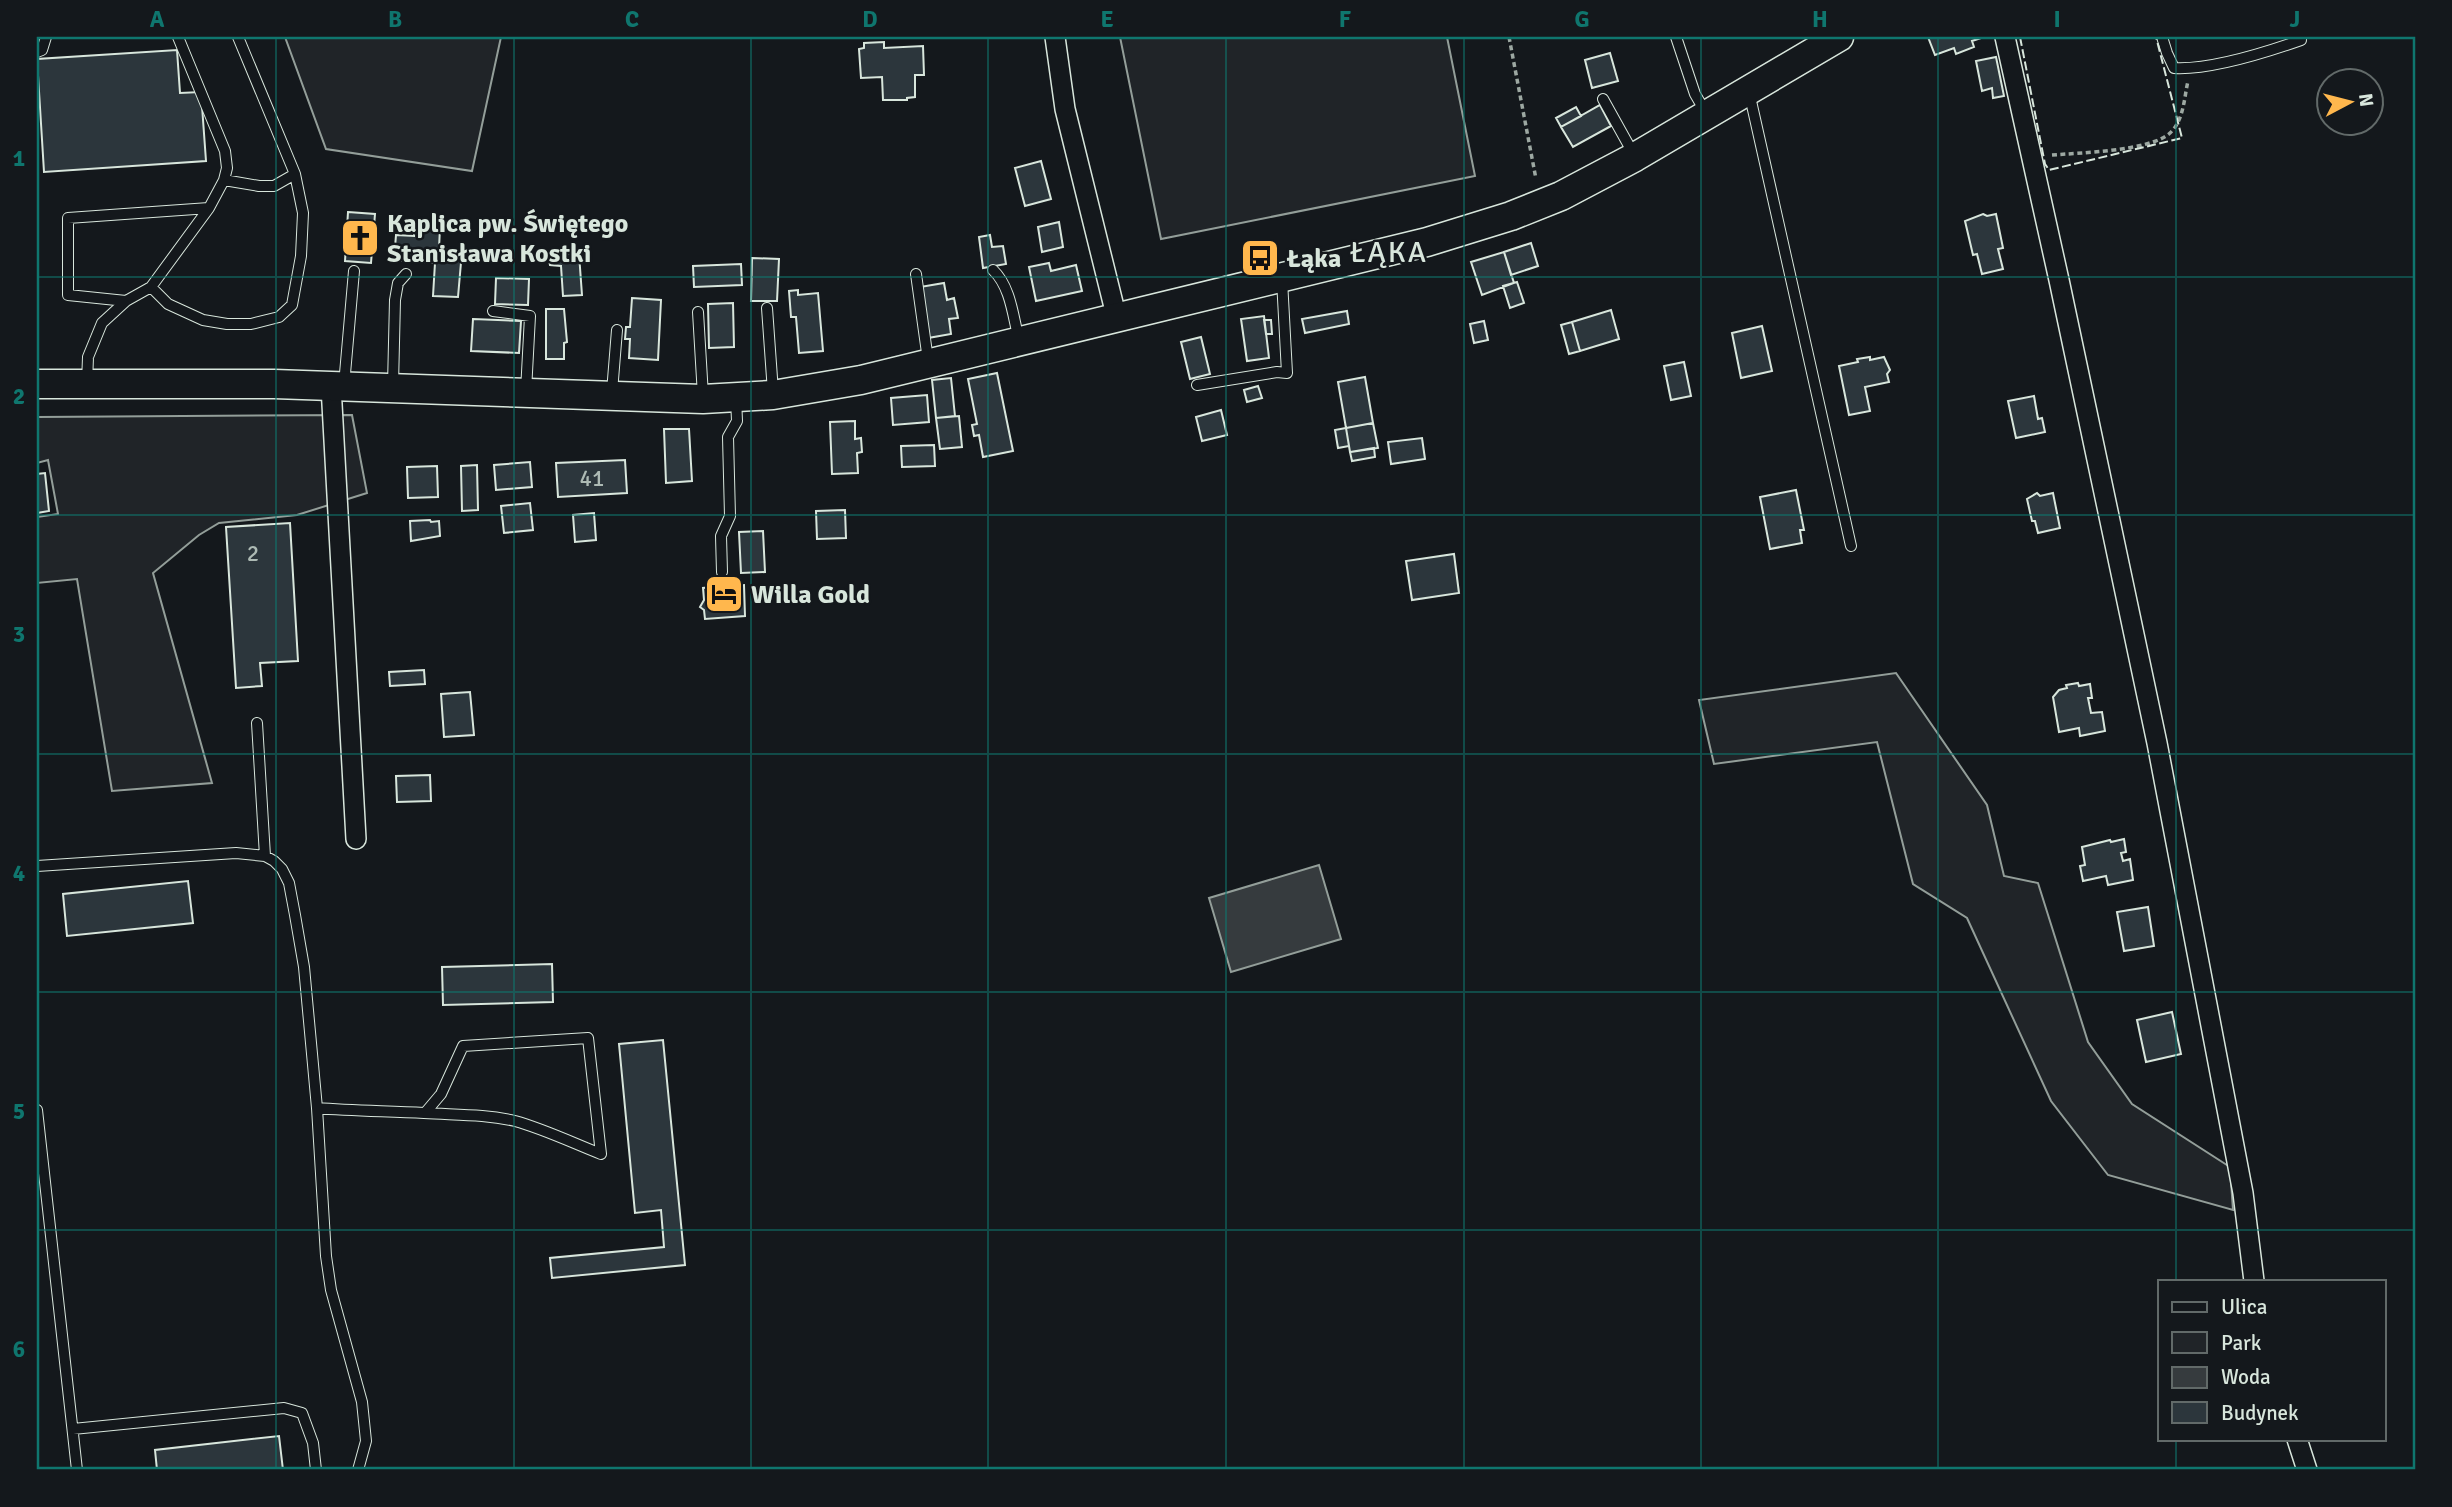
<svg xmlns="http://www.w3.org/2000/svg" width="2452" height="1507" font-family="Signika,sans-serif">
  <rect width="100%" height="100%" fill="#14181c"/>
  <path fill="#202428" stroke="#939e99" stroke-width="2" d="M285,37H501L472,171L326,149Z
    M1120,37H1447L1475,176L1161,239Z
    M352,415L367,493L297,515L219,523L199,535L153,573L212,783L112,791L77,579L37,583V517L58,514L48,460L37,463V417Z
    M1896,673L1987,805L2004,876L2038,883L2088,1042L2132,1104L2230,1167L2233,1210L2108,1175L2051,1101L1967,918L1913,884L1877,742L1714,764L1699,700Z"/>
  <path fill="#363b3e" stroke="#939e99" stroke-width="2" d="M1319,865L1341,939L1231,972L1209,898Z"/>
  <path fill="#2c363c" stroke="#d8e6dc" stroke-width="2" d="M1928,37H1984L1972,41L1974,47L1956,54L1954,48L1935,55Z
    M884,42V48L923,46L924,75H915V97L907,98V100H883L882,77L861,78L859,49L864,48V43Z
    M177,50L180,93L201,92L206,161L44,172L37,59Z
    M1610,53L1618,81L1592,88L1585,60Z
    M1996,57L2004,96L1993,98L1992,88L1982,91L1976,61Z
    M1600,105L1611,126L1573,147L1561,127Z
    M1576,107L1581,116L1561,127L1556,118Z
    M1041,161L1051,199L1025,206L1015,168Z
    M348,212L375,214L371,263L345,261Z
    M1983,214L1987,216L1996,214L2003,248L1998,249L2003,269L1982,274L1977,254L1973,255L1965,221Z
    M1059,222L1063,247L1042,252L1038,227Z
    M414,226L440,227L439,249L462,251L458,297L433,296L435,263L394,260L396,235L414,236Z
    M990,235L992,247L1003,246L1006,264L983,268L979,237Z
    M1531,243L1538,266L1511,275L1504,252Z
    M1504,252L1514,283L1482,295L1471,262Z
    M548,254H579L582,295L563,296L561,266L550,265Z
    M752,258L779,259L777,301H751Z
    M1049,263L1051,271L1076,265L1082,291L1036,301L1029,267Z
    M741,264L742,285L694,287L693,266Z
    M496,278L529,279L528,305L495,304Z
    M1517,282L1524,303L1510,308L1503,286Z
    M944,283L947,300L954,298L958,318L949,319L951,334L928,338L920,287Z
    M798,290V295L818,293L823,351L799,353L796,317H791L789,291Z
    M632,298L661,300L658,360L629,358L630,339H625L626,327H630Z
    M733,303L734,347L709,348L708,304Z
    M546,309H564L567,342L564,343V359H546Z
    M1611,310L1619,339L1580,351L1572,322Z
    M1347,311L1349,324L1305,333L1302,319Z
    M1264,316L1269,358L1247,361L1241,319Z
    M473,319L521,321L519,353L471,351Z
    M1264,320H1271L1272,334H1266Z
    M1484,321L1488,340L1474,343L1470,324Z
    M1572,322L1580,351L1569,354L1561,325Z
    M1762,326L1772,371L1741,378L1732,333Z
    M1201,337L1210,374L1190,379L1181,342Z
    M1870,357V360L1884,357L1890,370L1887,374L1889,382L1865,387L1870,411L1849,415L1839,366L1858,362L1857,359Z
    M1684,362L1691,396L1671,400L1664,366Z
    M997,373L1013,451L983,457L979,435L974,436L972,425L977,424L968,379Z
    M1365,377L1373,423L1346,428L1338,382Z
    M951,378L955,416L936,418L932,380Z
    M1258,386L1262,398L1247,402L1244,390Z
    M927,395L929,422L893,425L891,398Z
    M2034,396L2038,419L2042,418L2045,432L2016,438L2008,401Z
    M1221,410L1227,435L1202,441L1196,417Z
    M959,416L962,447L940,449L936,418Z
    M855,421V439L861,438L862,452L857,453L858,473L832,474L830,422Z
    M1373,423L1378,448L1350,452L1346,428Z
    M1346,428L1349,446L1338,448L1335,430Z
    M664,429H689L692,481L666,483Z
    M1422,438L1425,459L1391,464L1388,442Z
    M934,445L935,466L902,467L901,446Z
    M1374,448L1375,457L1352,461L1350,452Z
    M625,460L627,493L558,497L556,463Z
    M530,462L532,487L496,490L494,465Z
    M477,465L478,510L462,511L461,466Z
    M437,466L438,497L408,498L407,467Z
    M45,473L49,511L37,513V474Z
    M1796,490L1804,530H1800L1802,543L1770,549L1760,497Z
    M2037,493L2040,496L2053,493L2060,528L2038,533L2035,521H2032L2027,499Z
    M530,503L533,530L504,533L501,506Z
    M845,510L846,538L817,539L816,511Z
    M594,513L596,540L575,542L573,515Z
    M430,520L431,522L439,521L440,536L411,541L410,521Z
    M290,523L298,661L260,663L262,686L236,688L226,527Z
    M763,531L765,572L741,573L739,532Z
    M1454,554L1459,593L1412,600L1406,561Z
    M717,578L727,580L729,578L735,586L744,585L745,616L705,619L704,610L700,607L704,600L703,588L712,587Z
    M424,670L425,684L390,686L389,672Z
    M2078,683L2079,686L2090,684L2092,698H2088L2091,713L2102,712L2105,731L2080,736L2079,728L2059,732L2053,697L2059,690L2067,688L2066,685Z
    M470,692L474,735L444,737L441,694Z
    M430,775L431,801L397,802L396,776Z
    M2124,839L2126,852L2121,853L2123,861L2130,859L2133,880L2108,885L2106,876L2083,881L2080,866L2085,865L2082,847L2110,840L2111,842Z
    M188,881L193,923L67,936L63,894Z
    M2148,907L2154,946L2124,951L2117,912Z
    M552,964L553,1002L443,1005L442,967Z
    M2172,1012L2181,1054L2146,1062L2137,1020Z
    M663,1040L685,1265L552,1278L550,1258L664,1247L661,1210L635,1213L619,1044Z
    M279,1436L283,1470H157L155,1450Z"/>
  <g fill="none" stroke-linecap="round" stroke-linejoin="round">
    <defs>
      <path id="lane" d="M1676,37L1695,94L1706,113
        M2162,37L2167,53L2174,68C2210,70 2267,52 2301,40V37
        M37,52L42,50L46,37
        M1749,92L1851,546
        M1603,99L1633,153
        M224,180L259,186H274L295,174
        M993,270C1011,287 1013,317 1019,340
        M916,274L928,360
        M151,287L168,304L203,320L227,324H251L279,317L292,305L301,256L303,213L295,174L238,37
        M126,301L68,295V218L209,208
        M767,308L773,392
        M493,311L530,316L526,391
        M698,312L703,396
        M87,383L88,357L102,323L126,301L151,287L209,208L224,180L227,168L225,151L178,37
        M344,385L354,271
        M393,385L395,300L398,283L406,274
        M1197,385L1277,372L1287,373L1282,280
        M612,392L617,330
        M722,572L721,536L730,516L728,437L737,421L736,398
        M257,723L265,856
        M37,866L236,853L265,856L274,861L282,869L289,883L295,915L304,967L317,1108L326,1256L331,1290L362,1402L366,1441L358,1470
        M317,1108C353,1111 389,1111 424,1113C455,1115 485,1114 515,1121C544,1129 573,1143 601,1154L588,1038L463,1046L441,1094L425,1113
        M37,1110L77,1470
        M73,1429L284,1408L302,1413L313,1443L316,1470"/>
      <path id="street" d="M1055,37L1065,109L1117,319
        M2005,37L2059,280L2157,743L2243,1193L2254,1281
        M331,386L356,839
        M2297,1439L2307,1470"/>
      <path id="secondary" d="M37,384H274L703,399L773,395L861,380L1427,242L1511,216L1561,196L1635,157L1839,37"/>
    </defs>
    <use href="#lane" stroke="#d8e6dc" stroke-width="12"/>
    <use href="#street" stroke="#d8e6dc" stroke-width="22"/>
    <use href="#secondary" stroke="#d8e6dc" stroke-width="31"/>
    <path stroke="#9da8a2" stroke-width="3.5" stroke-dasharray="5 3.5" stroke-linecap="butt" d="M1509,37L1536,179
      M2052,155C2078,153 2151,151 2170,133C2184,120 2184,98 2188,81"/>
    <use href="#lane" stroke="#14181c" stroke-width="10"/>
    <use href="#street" stroke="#14181c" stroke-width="19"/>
    <use href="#secondary" stroke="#14181c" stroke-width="28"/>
    <path stroke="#d8e6dc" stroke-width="2" stroke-dasharray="9 3.5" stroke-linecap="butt" d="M2020,37L2045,164L2049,170L2182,138L2156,37"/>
  </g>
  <path fill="none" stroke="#0f766e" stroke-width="2" stroke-opacity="0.55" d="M276,37V1470M514,37V1470M751,37V1470M988,37V1470M1226,37V1470M1464,37V1470M1701,37V1470M1938,37V1470M2176,37V1281M37,277H2415M37,515H2415M37,754H2415M37,992H2415M37,1230H2415M2176,1439V1470"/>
  <defs>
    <symbol id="church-square" viewBox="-11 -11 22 22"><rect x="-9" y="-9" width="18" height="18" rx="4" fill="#ffb74d" stroke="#14181c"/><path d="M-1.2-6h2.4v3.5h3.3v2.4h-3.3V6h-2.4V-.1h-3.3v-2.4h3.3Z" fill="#111"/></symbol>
    <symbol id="bus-square" viewBox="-11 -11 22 22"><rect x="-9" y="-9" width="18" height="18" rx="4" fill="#ffb74d" stroke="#14181c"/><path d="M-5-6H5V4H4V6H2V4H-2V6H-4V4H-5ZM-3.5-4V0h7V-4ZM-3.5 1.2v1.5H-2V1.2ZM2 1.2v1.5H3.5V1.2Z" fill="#111"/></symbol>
    <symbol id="hotel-square" viewBox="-11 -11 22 22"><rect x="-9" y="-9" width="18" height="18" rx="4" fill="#ffb74d" stroke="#14181c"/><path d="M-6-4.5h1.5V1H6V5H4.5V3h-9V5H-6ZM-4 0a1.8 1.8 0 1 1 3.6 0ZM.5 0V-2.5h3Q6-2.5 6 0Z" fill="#111"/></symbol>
  </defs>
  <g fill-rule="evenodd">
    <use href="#church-square" x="338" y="216" width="44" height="44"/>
    <use href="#bus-square" x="1238" y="236" width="44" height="44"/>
    <use href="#hotel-square" x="702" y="572" width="44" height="44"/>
  </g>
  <g text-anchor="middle" stroke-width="5" stroke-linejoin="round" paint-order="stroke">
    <g font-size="23" fill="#adbab4">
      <text x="592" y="486">41</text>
      <text x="253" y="561">2</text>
    </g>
    <g font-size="26" font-weight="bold" fill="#d8e6dc" stroke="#14181c" text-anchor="start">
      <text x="387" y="232">Kaplica pw. Świętego<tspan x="387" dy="30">Stanisława Kostki</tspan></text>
      <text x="1287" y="267">Łąka</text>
      <text x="751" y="603">Willa Gold</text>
    </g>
    <g font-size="30" letter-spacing="2" fill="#d8e6dc" stroke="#14181c">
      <text x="1389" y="262">ŁĄKA</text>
    </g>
  </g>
  <rect width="2452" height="1507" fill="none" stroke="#14181c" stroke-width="77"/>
  <rect x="2158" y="1280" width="228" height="161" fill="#14181c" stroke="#626a69" stroke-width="2"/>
  <rect x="2172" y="1302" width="35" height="10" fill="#14181c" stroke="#626a69" stroke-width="2"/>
  <text x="2221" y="1314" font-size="21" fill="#d8e6dc">Ulica</text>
  <rect x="2172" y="1332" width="35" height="21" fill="#202428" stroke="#626a69" stroke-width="2"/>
  <text x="2221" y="1350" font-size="21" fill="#d8e6dc">Park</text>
  <rect x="2172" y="1367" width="35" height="21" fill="#363b3e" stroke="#626a69" stroke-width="2"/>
  <text x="2221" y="1384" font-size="21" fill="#d8e6dc">Woda</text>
  <rect x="2172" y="1402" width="35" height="21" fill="#2c363c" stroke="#626a69" stroke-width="2"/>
  <text x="2221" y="1420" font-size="21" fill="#d8e6dc">Budynek</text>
  <g transform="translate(2350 102) rotate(83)"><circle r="33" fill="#14181c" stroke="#626a69" stroke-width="2"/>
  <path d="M0-5L12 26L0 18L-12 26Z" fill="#ffb74d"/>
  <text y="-10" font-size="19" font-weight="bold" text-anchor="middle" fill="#d8e6dc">N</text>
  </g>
  <rect x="38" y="38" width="2376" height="1430" fill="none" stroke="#0f766e" stroke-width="2.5"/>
  <g font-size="23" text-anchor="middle" font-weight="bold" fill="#0f766e">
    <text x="157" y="27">A</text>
    <text x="395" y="27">B</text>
    <text x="632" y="27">C</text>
    <text x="870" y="27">D</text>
    <text x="1107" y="27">E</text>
    <text x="1345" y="27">F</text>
    <text x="1582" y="27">G</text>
    <text x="1820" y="27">H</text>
    <text x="2057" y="27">I</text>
    <text x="2295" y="27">J</text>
    <text x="19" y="166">1</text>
    <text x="19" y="404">2</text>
    <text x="19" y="642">3</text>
    <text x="19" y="881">4</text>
    <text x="19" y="1119">5</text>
    <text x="19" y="1357">6</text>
  </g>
</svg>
